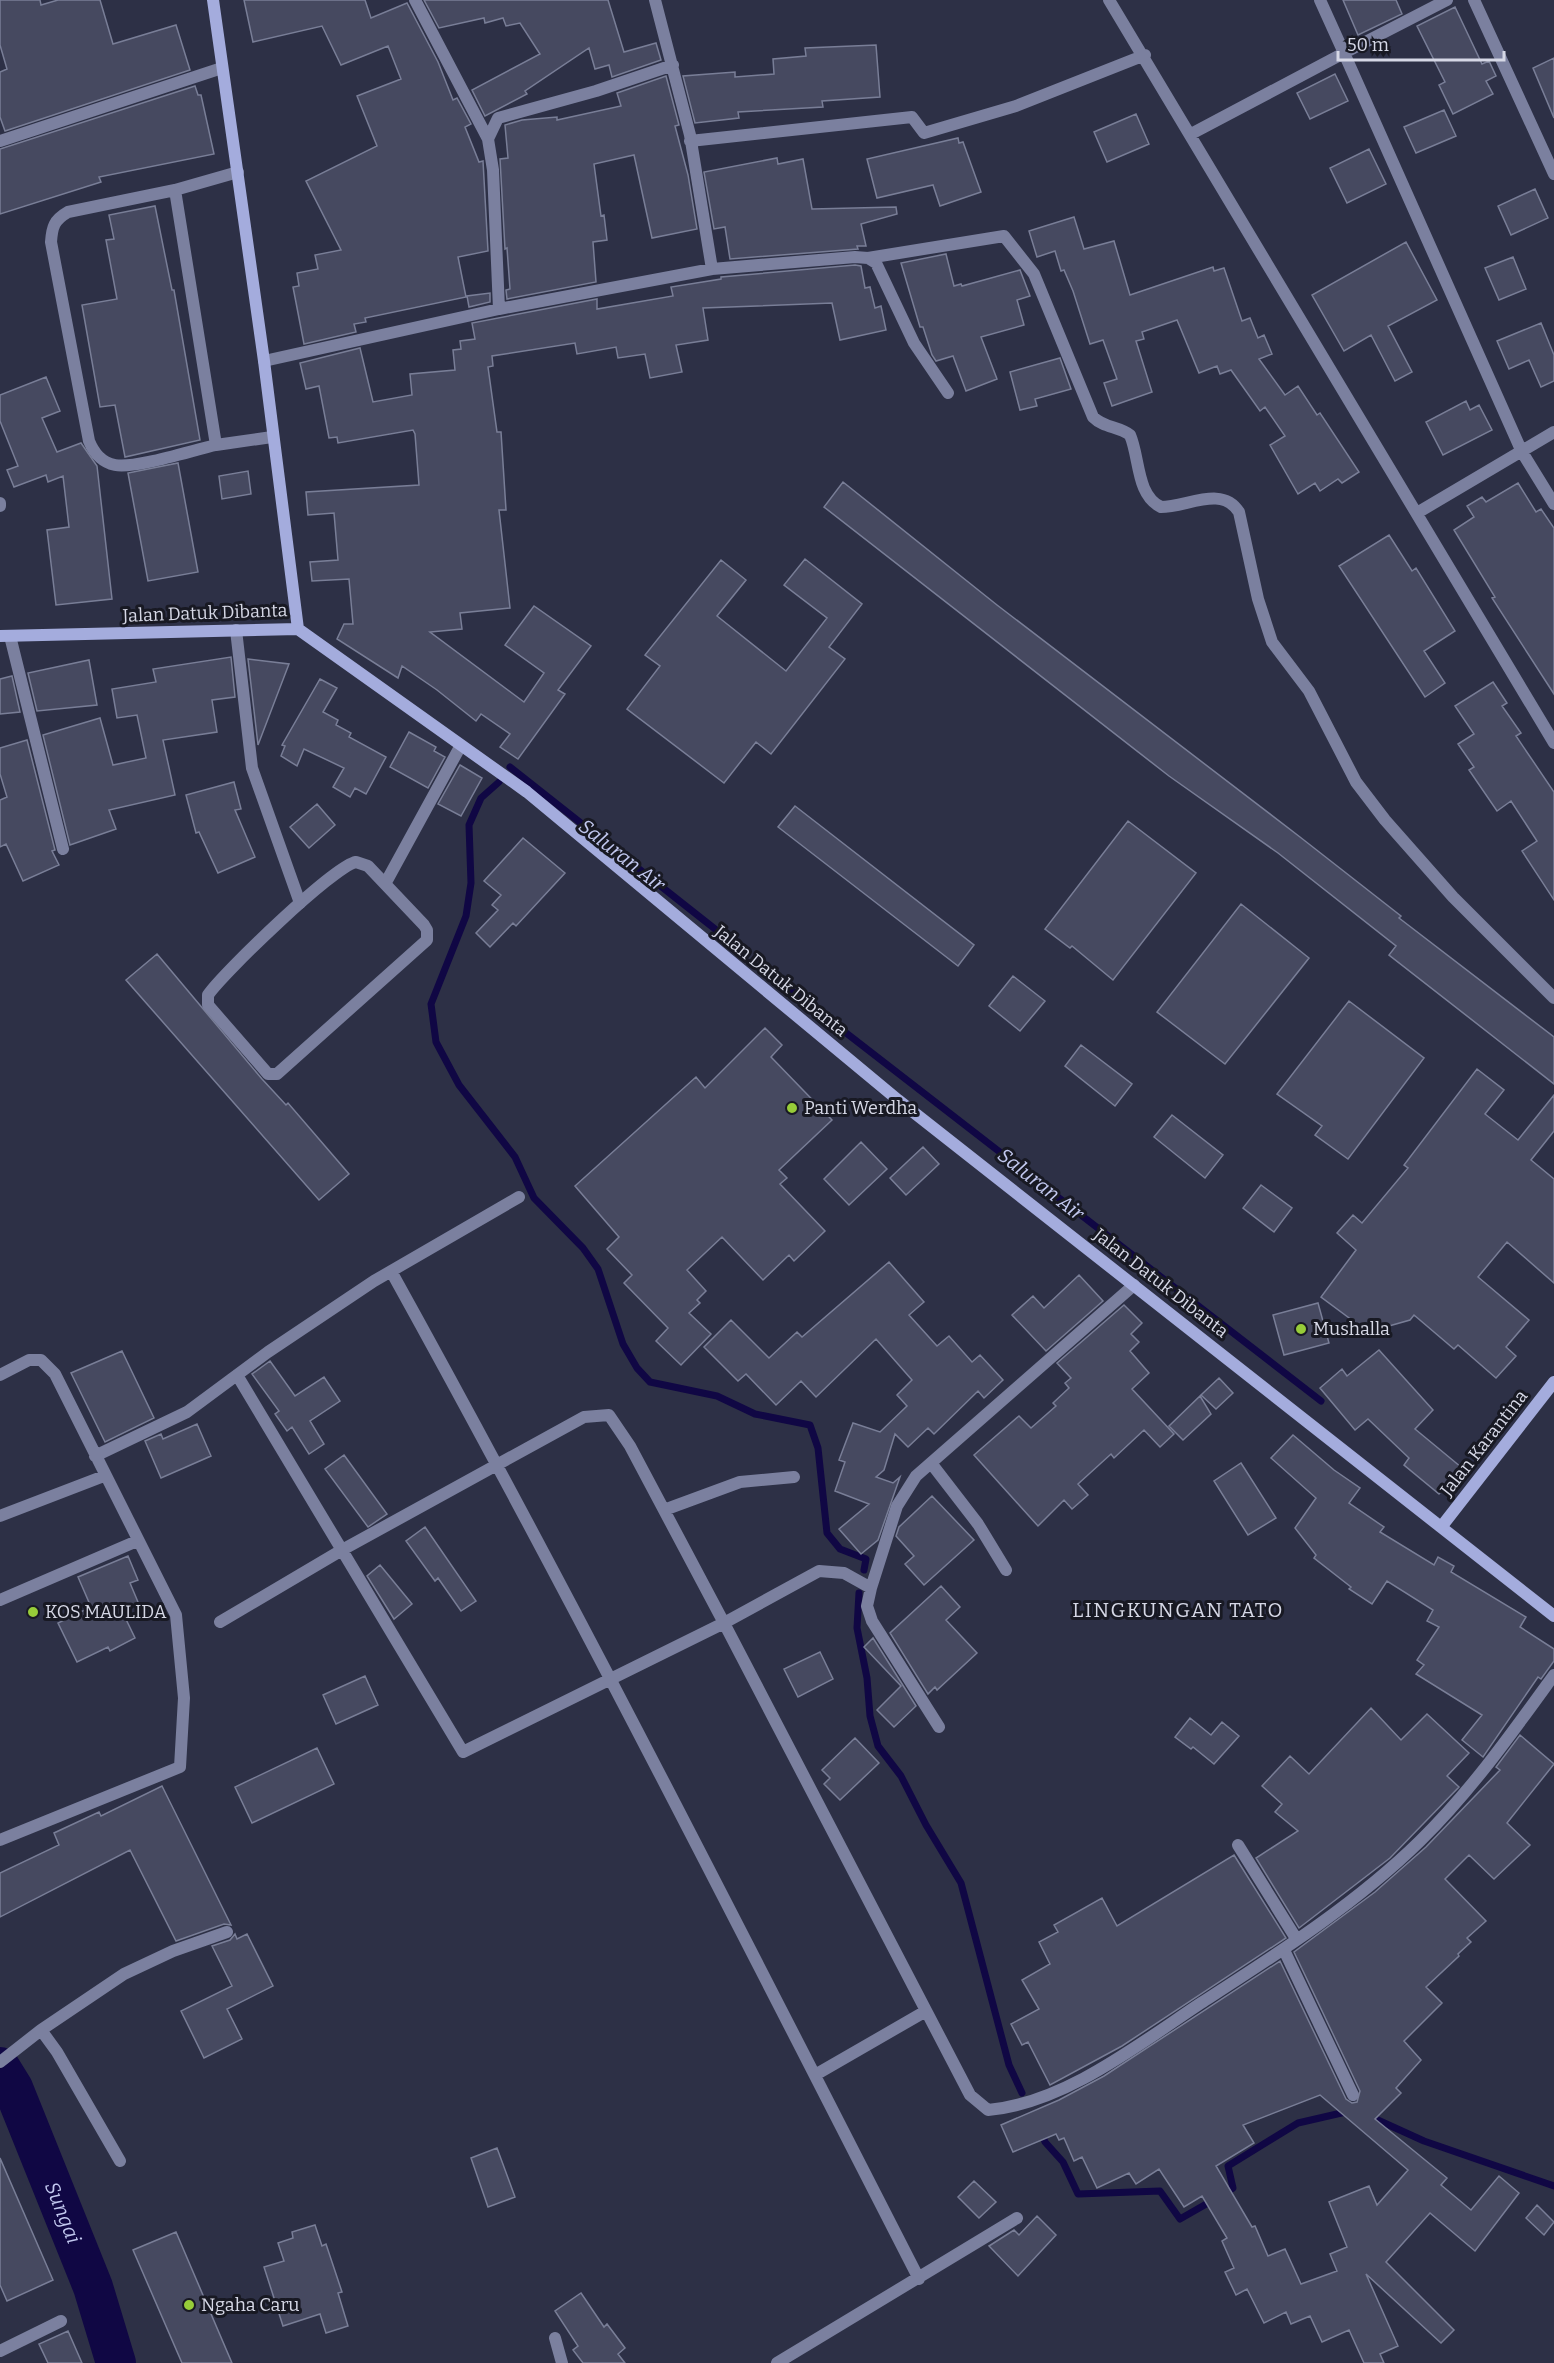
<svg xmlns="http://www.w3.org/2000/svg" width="1554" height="2363" font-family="Bitter,serif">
  <rect width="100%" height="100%" fill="#2d3046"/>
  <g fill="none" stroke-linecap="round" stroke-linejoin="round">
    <path stroke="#100744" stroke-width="7" d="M510,767L734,944
      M499,782L481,798L469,825L471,883L466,916L431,1004L436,1042L459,1085L515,1157L534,1198L583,1248L598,1269L623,1344L637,1368L650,1382L717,1396L755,1414L810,1425L818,1448L827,1533L840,1549L866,1559L864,1570
      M761,967L1321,1401
      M859,1593L857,1628L867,1678L870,1716L878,1746L901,1776L926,1825L961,1883L1009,2065L1022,2093
      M1369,2116L1424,2141L1554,2186
      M1042,2133L1045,2142L1063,2162L1078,2194L1160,2191L1180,2219L1215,2199
      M1224,2194L1233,2188L1228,2166L1298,2123L1350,2111"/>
    <path stroke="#100744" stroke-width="40" id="s1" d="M0,2067L13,2088L93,2287L116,2363"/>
  </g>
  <path fill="#464960" stroke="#797e97" stroke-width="1.5" fill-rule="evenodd" d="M0,0H40L41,5L58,0H100L113,44L176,25L190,70L5,131L0,117V72L7,69L0,45Z
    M244,0H365L371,18L407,3L438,62L453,100L457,98L471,124L465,127L479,162L483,161L488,251L458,257L466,297L365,318L366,322L354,324L356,332L304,344L293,287L299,286L297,273L318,269L315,255L341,250L306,181L377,146L357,96L401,79L388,46L341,65L322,26L253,42Z
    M424,0H608L624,52L656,43L661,60L612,77L609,65L595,69L589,48L525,91L527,94L485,116L472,90L540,54L520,23L506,26L503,18L485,23L484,18L439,28Z
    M1343,0H1396L1402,14L1358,35Z
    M1455,7L1482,64L1489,61L1496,76L1486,81L1493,94L1453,114L1439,85L1445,82L1417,26Z
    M876,45L880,97L822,101L823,107L738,112L739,118L695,123L683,76L735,72V77L774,74L773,59L806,56L805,48Z
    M1554,58V118L1533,68Z
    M1335,74L1348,101L1310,119L1297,93Z
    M666,76L679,125L675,126L688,175L697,229L652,238L634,155L594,164L601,216L604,215L607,240L593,242L596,282L507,299L506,290L510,289L507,248L505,249L500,159L508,158L505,125L522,120L557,117V120L621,106L617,93Z
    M195,86L198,95H201L214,154L99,177L101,182L0,214V149Z
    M1444,110L1456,136L1416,153L1404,127Z
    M1136,114L1149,144L1107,162L1094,132Z
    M958,138L959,143L963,142L981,192L940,206L933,185L877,198L867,159Z
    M1369,149L1386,184L1347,203L1330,168Z
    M777,158L778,164L803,159L812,209L896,207L897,214L861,224L866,246H857L858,249L730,259L725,227L714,229L704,172Z
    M1535,189L1548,218L1511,235L1498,206Z
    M155,206L172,290H174L200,440L125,457L115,405L100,407L82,305L117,299L106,240L114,239L109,215Z
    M1074,217L1084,249L1114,241L1130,295L1213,267L1214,271L1224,268L1242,321L1250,318L1258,338L1264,335L1272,354L1259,359L1285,395L1298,386L1317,415L1320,413L1359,472L1342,483L1338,479L1320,491L1315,483L1298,494L1270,445L1285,436L1265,407L1260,411L1231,370L1220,374L1217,366L1199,373L1177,320L1142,332L1144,339L1136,341L1152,392L1112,406L1104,383L1117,379L1103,340L1090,344L1073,291L1064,270L1061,271L1055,251L1037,257L1029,231Z
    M1406,242L1437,300L1388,326L1412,372L1395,381L1371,335L1344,351L1312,295Z
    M946,254L954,286L961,284L962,286L1020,270L1030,296L1017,300L1024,325L981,337L997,379L966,391L953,356L936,361L932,355L923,327H920L901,263Z
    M1513,257L1526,289L1499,300L1485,268Z
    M855,265L861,266L865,288L870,287L875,308L881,306L886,330L840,340L832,303L703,308L708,340L676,345L682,372L650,378L645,354L618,358L616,347L577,354L575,343L492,356L493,366L488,367L497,432H501L506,510H499L510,608L460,613L462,629L430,632L524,702L544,673L505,645L534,606L591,646L558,690L565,694L518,759L500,747L510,734L481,714L476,721L437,690L402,666L398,678L337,639L344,624H353L349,579L312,581L310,562L338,560L334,513L308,515L306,492L419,485L415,434L413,430L338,443L337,437L329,438L319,386L306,389L300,363L360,348L373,402L412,395L410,374L455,370L453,350L461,349L460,341L475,339L472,323L597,299V309L673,296L671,287L721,279V277Z
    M490,293V302L469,307L467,296Z
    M1541,323L1554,355V381L1541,387L1529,360L1509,369L1497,341Z
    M1060,358L1071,389L1035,399L1037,406L1020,410L1010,372Z
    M46,377L60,411L42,418L57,452L81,443L97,466L112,599L56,605L47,530L69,527L63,476L48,482L46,475L14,487L7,470L18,466L0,421V395Z
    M1466,401L1470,410L1479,405L1492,430L1443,455L1426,422Z
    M178,463L198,572L148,581L128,473Z
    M248,471L251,494L222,499L219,476Z
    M843,482L997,605L1300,837L1401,916L1399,918L1554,1037V1084L1389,955L1396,946L1278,853L1169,776L824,507Z
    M1518,483L1536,512L1541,509L1554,528V694L1492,598L1495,597L1454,530L1474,517L1467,506L1482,497L1486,502Z
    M1389,535L1412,571L1416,568L1455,631L1424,651L1445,683L1425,697L1339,566Z
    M805,559L862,604L829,647L845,659L771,754L756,742L724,783L627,709L660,666L645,655L721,560L746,580L717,616L786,671L827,618L784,585Z
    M231,657L235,697L212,700L217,732L163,740L175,795L109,810L116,829L70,845L43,735L100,718L113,765L146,758L137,715L117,718L112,689L156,682L153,669Z
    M248,659L289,664L258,745Z
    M89,660L97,705L37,711L28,673Z
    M12,676L20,712L0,714V679Z
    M320,679L337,688L323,712L338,720L336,725L351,733L349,737L386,757L366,794L355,788L350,797L333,787L344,768L304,749L297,766L281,756L285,746L282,745Z
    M1493,682L1507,703L1502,706L1521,733L1516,736L1554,792V900L1522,851L1537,841L1511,801L1497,811L1469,770L1474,767L1458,744L1474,734L1455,706Z
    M409,732L436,747L434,751L445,757L428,788L390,767Z
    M27,740L55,850L52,851L59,865L23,881L6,844L0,847V800L7,797L0,774V748Z
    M460,765L482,778L461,816L438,804Z
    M234,782L241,809L235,810L255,857L218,873L199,832L196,833L186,795Z
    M317,804L335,825L309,848L290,827Z
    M795,806L974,945L958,966L778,827Z
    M1128,821L1196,873L1113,980L1072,946L1070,948L1045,929Z
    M523,838L565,873L516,926L513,923L490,947L476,933L498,910L492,905L501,895L484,881Z
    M1241,904L1309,958L1225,1064L1157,1012Z
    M157,954L262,1079L286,1105L288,1103L349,1174L319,1200L126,980Z
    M1013,976L1045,1001L1020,1031L989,1006Z
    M1349,1001L1424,1058L1348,1159L1315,1135L1322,1126L1277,1094Z
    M765,1028L782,1045L771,1057L832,1120L779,1170L787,1178L780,1184L825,1231L794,1261L789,1255L763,1280L722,1237L687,1270L706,1291L697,1300L700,1303L689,1313L711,1334L681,1365L656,1341L668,1328L624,1283L632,1275L607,1249L619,1237L575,1186L696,1077L705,1088Z
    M1081,1045L1132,1084L1115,1106L1065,1066Z
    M1477,1069L1504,1090L1485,1114L1518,1140L1554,1095V1131L1531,1160L1554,1179V1283L1507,1242L1478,1277L1529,1320L1506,1347L1516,1356L1496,1378L1458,1345L1454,1349L1414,1315L1410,1320L1368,1332L1321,1297L1356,1250L1337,1233L1353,1215L1362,1223L1408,1168L1404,1165Z
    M1172,1115L1223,1155L1205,1178L1154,1137Z
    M861,1142L887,1169L849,1205L824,1179Z
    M923,1147L939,1164L906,1195L890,1178Z
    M1261,1185L1292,1208L1274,1232L1243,1208Z
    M889,1262L924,1302L909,1315L937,1346L949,1336L972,1362L980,1355L1003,1380L984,1398L978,1391L934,1434L928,1428L908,1447L895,1434L884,1470L876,1477L893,1483L900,1477L878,1540L861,1554L839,1529L869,1504L835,1491L845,1462L839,1460L853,1423L880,1432L907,1406L897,1395L912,1380L876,1339L816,1397L801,1381L776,1405L746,1374L738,1381L704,1347L731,1320L769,1358L797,1332L802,1337Z
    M1079,1275L1103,1301L1046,1351L1012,1315L1033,1296L1044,1308Z
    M1318,1303L1329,1343L1284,1355L1273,1315Z
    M1124,1305L1142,1323L1131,1334L1139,1342L1130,1351L1149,1373L1132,1389L1174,1434L1160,1447L1144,1430L1114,1458L1111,1454L1078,1484L1088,1495L1072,1509L1064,1500L1038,1526L974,1455L1019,1416L1031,1428L1056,1406L1053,1403L1069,1388L1065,1383L1071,1378L1057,1363Z
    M1379,1350L1433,1410L1415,1429L1461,1467L1439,1494L1404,1465L1409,1458L1368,1419L1355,1430L1320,1388L1342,1369L1347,1376Z
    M122,1351L154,1418L105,1442L71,1373Z
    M270,1361L295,1396L324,1377L340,1401L310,1421L324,1444L309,1454L292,1427L287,1431L275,1414L279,1411L252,1374Z
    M1219,1378L1233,1393L1216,1409L1201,1395Z
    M1200,1396L1211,1414L1183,1440L1169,1426Z
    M197,1424L211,1456L161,1478L145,1441L161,1434L163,1439Z
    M1293,1435L1334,1470L1360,1488L1349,1503L1384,1527L1380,1532L1434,1565L1438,1557L1454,1566L1451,1572L1526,1617L1520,1627L1554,1649V1661L1541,1679L1538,1677L1483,1757L1462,1740L1482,1715L1416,1674L1424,1665L1417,1660L1439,1627L1427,1621L1433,1610L1387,1581L1372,1604L1349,1589L1351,1587L1314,1558L1316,1555L1295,1528L1316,1498L1271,1458Z
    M344,1455L387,1514L368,1527L325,1469Z
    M1241,1463L1276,1518L1248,1535L1214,1481Z
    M932,1496L974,1540L924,1585L905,1564L914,1556L896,1536L899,1527Z
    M425,1527L476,1601L461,1611L438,1578L435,1581L406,1541Z
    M128,1556L138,1580L130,1583L138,1602L121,1609L135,1638L110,1651L108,1647L77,1662L58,1623L91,1607L78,1577Z
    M380,1565L412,1604L394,1619L367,1576Z
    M941,1586L960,1607L946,1620L977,1653L937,1690L935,1687L928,1694L890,1633Z
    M873,1638L916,1706L894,1727L877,1710L901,1686L864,1647Z
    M820,1652L833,1679L798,1697L784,1669Z
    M365,1676L378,1705L336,1724L323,1695Z
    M1371,1708L1401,1740L1427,1714L1469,1753L1447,1776L1459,1787L1390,1858L1299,1928L1256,1858L1298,1831L1275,1812L1282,1804L1262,1786L1290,1756L1309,1774Z
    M1190,1718L1211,1735L1222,1722L1239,1736L1214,1764L1193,1747L1191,1749L1175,1737Z
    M1520,1735L1554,1764L1507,1823L1530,1845L1494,1879L1469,1855L1445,1879L1486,1921L1467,1938L1471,1942L1458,1954L1459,1956L1426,1987L1442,2003L1404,2041L1421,2060L1396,2088L1401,2093L1375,2119L1447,2178L1441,2185L1471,2210L1499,2176L1519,2193L1475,2251L1430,2213L1386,2262L1454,2330L1441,2343L1366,2274L1398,2346L1380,2354L1384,2363H1364L1349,2330L1322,2342L1310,2316L1291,2324L1286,2312L1264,2323L1247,2289L1236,2295L1225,2272L1234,2268L1222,2241L1227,2238L1202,2196L1184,2207L1159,2169L1136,2184L1129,2173L1097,2188L1082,2157L1074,2161L1064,2138L1059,2140L1056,2134L1013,2152L1001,2125L1059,2100L1104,2076L1280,1961L1346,2099L1352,2103L1357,2102L1360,2091L1294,1952L1375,1892L1426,1847L1500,1770L1496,1767ZM1320,2095L1408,2170L1377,2205L1369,2186L1329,2202L1347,2247L1330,2254L1337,2271L1301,2284L1285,2249L1268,2256L1255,2226L1252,2227L1216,2166L1254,2143L1243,2125Z
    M855,1738L879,1763L840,1800L824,1784L830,1778L822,1770Z
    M317,1748L334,1784L252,1823L235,1787Z
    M162,1786L231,1925L224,1924L176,1941L130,1850L0,1917V1873L59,1845L54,1833L99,1812L101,1816Z
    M1234,1855L1286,1938L1122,2046L1050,2085L1028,2042L1022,2045L1011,2024L1039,2009L1022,1980L1050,1964L1039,1942L1058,1932L1054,1925L1102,1898L1117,1926Z
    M235,1934L237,1939L247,1934L273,1986L227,2009L242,2039L204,2058L181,2011L232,1986L212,1946L230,1940Z
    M497,2148L515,2197L488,2207L471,2158Z
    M0,2158L53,2280L7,2301L0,2285Z
    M974,2181L996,2202L979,2218L958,2197Z
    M1537,2205L1554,2222L1544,2235L1526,2218Z
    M1037,2216L1056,2235L1018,2276L989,2246L1014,2230L1019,2235Z
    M315,2225L322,2246L326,2244L342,2292L338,2293L348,2326L326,2333L320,2314L283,2326L264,2267L284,2261L278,2243L293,2238L292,2232Z
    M176,2232L232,2363H182L133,2250Z
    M581,2293L604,2327L607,2324L625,2348L618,2354L625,2363H583L573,2350L578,2346L555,2311Z
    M68,2331L82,2363H48L39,2344Z"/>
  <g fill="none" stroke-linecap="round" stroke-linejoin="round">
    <path stroke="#7b809f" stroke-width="12" d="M238,172L175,190L216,445L272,437
      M175,190L68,212C54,220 52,227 51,242L89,441C94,453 101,462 115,465C135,469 193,450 216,445
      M356,862L368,866L424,925L427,930V940L277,1074H268L208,1005V995C223,973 334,866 356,862Z
      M385,884L460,747"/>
    <path stroke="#7b809f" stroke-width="12" d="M415,0L488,139
      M655,0L690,135L712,269
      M1109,0L1554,743
      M1447,0L1344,53L1522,452L1554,504
      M1474,0L1554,174
      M1191,134L1344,53L1320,0
      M0,141L222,68
      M690,141L912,117L924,133L1016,106L1145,55
      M868,258L1004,236L1034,274L1093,417C1104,428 1118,426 1130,435C1140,458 1136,495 1161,507C1187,507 1222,485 1239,512L1258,599L1272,642L1309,691L1356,782L1385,820L1453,897L1554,998
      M499,309L493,170L488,139L498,118L596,91L673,65
      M264,361L499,309L712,269L855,257L868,258L876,263L914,343L948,393
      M0,503V506
      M1417,513L1554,432
      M236,630L252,768L300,903
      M10,636L63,849
      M391,1271C575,1603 746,1941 919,2279
      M0,1375L29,1360H41L55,1374L176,1615L184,1698L180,1767L0,1840
      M237,1375L463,1752L724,1623L819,1571L844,1573L871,1588L897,1506L916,1476L1134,1285
      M95,1456L187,1412L268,1352L374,1281L519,1197
      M931,1463L978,1524L1006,1570
      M664,1510L740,1482L794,1477
      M0,1516L104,1476
      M871,1588L867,1606L872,1621L939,1727
      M0,1600L137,1541
      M220,1622L342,1550L584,1417L609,1415L630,1446L724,1623L970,2095L988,2110C1065,2103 1139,2044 1201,2003C1277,1954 1356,1904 1420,1841C1471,1791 1512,1733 1554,1675
      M1238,1845L1297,1940
      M1284,1950L1353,2095
      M41,2030L124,1974L173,1951L227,1932
      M0,2062L41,2030L57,2052L120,2161
      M815,2075L926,2011
      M555,2338L562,2363
      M0,2351L61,2321
      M777,2363L1017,2218"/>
    <path stroke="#a4acdd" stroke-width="12" d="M213,0L264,361L298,629
      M0,636L298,629L527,792L898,1100L1554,1616
      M1442,1526L1554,1382"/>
  </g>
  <g fill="#97cc39" stroke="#181923" stroke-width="2">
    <circle cx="792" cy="1108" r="6"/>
    <circle cx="1301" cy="1329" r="6"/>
    <circle cx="33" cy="1612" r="6"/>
    <circle cx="189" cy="2305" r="6"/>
  </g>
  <g text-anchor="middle" stroke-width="6" stroke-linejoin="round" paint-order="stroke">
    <g font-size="18" fill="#d6d8e6" stroke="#181923">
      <text transform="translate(205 613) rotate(-2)" y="6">Jalan Datuk Dibanta</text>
      <text transform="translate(781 981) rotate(39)" y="6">Jalan Datuk Dibanta</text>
      <text transform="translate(1161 1283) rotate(38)" y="6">Jalan Datuk Dibanta</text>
      <text transform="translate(1484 1443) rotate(-52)" y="6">Jalan Karantina</text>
    </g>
    <g font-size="18" fill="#d6d8e6" stroke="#181923" text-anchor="start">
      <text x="804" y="1114">Panti Werdha</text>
      <text x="1313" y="1335">Mushalla</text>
      <text x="45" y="1618">KOS MAULIDA</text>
      <text x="201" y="2311">Ngaha Caru</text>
    </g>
    <g font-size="20" font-style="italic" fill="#c2c8ef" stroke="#181923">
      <text transform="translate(622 855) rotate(38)" y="7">Saluran Air</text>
      <text transform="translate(1041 1184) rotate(38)" y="7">Saluran Air</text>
      <text dy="7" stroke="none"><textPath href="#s1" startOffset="159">Sungai</textPath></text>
    </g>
    <g font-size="20" letter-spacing="1.5" fill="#d6d8e6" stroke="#181923">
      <text x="1178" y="1617">LINGKUNGAN TATO</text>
    </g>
  </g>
  <path d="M1338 51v9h166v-9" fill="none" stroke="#d6d8e6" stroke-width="3"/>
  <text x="1347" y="51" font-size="18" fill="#d6d8e6" stroke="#181923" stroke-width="4.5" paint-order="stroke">50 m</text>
</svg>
